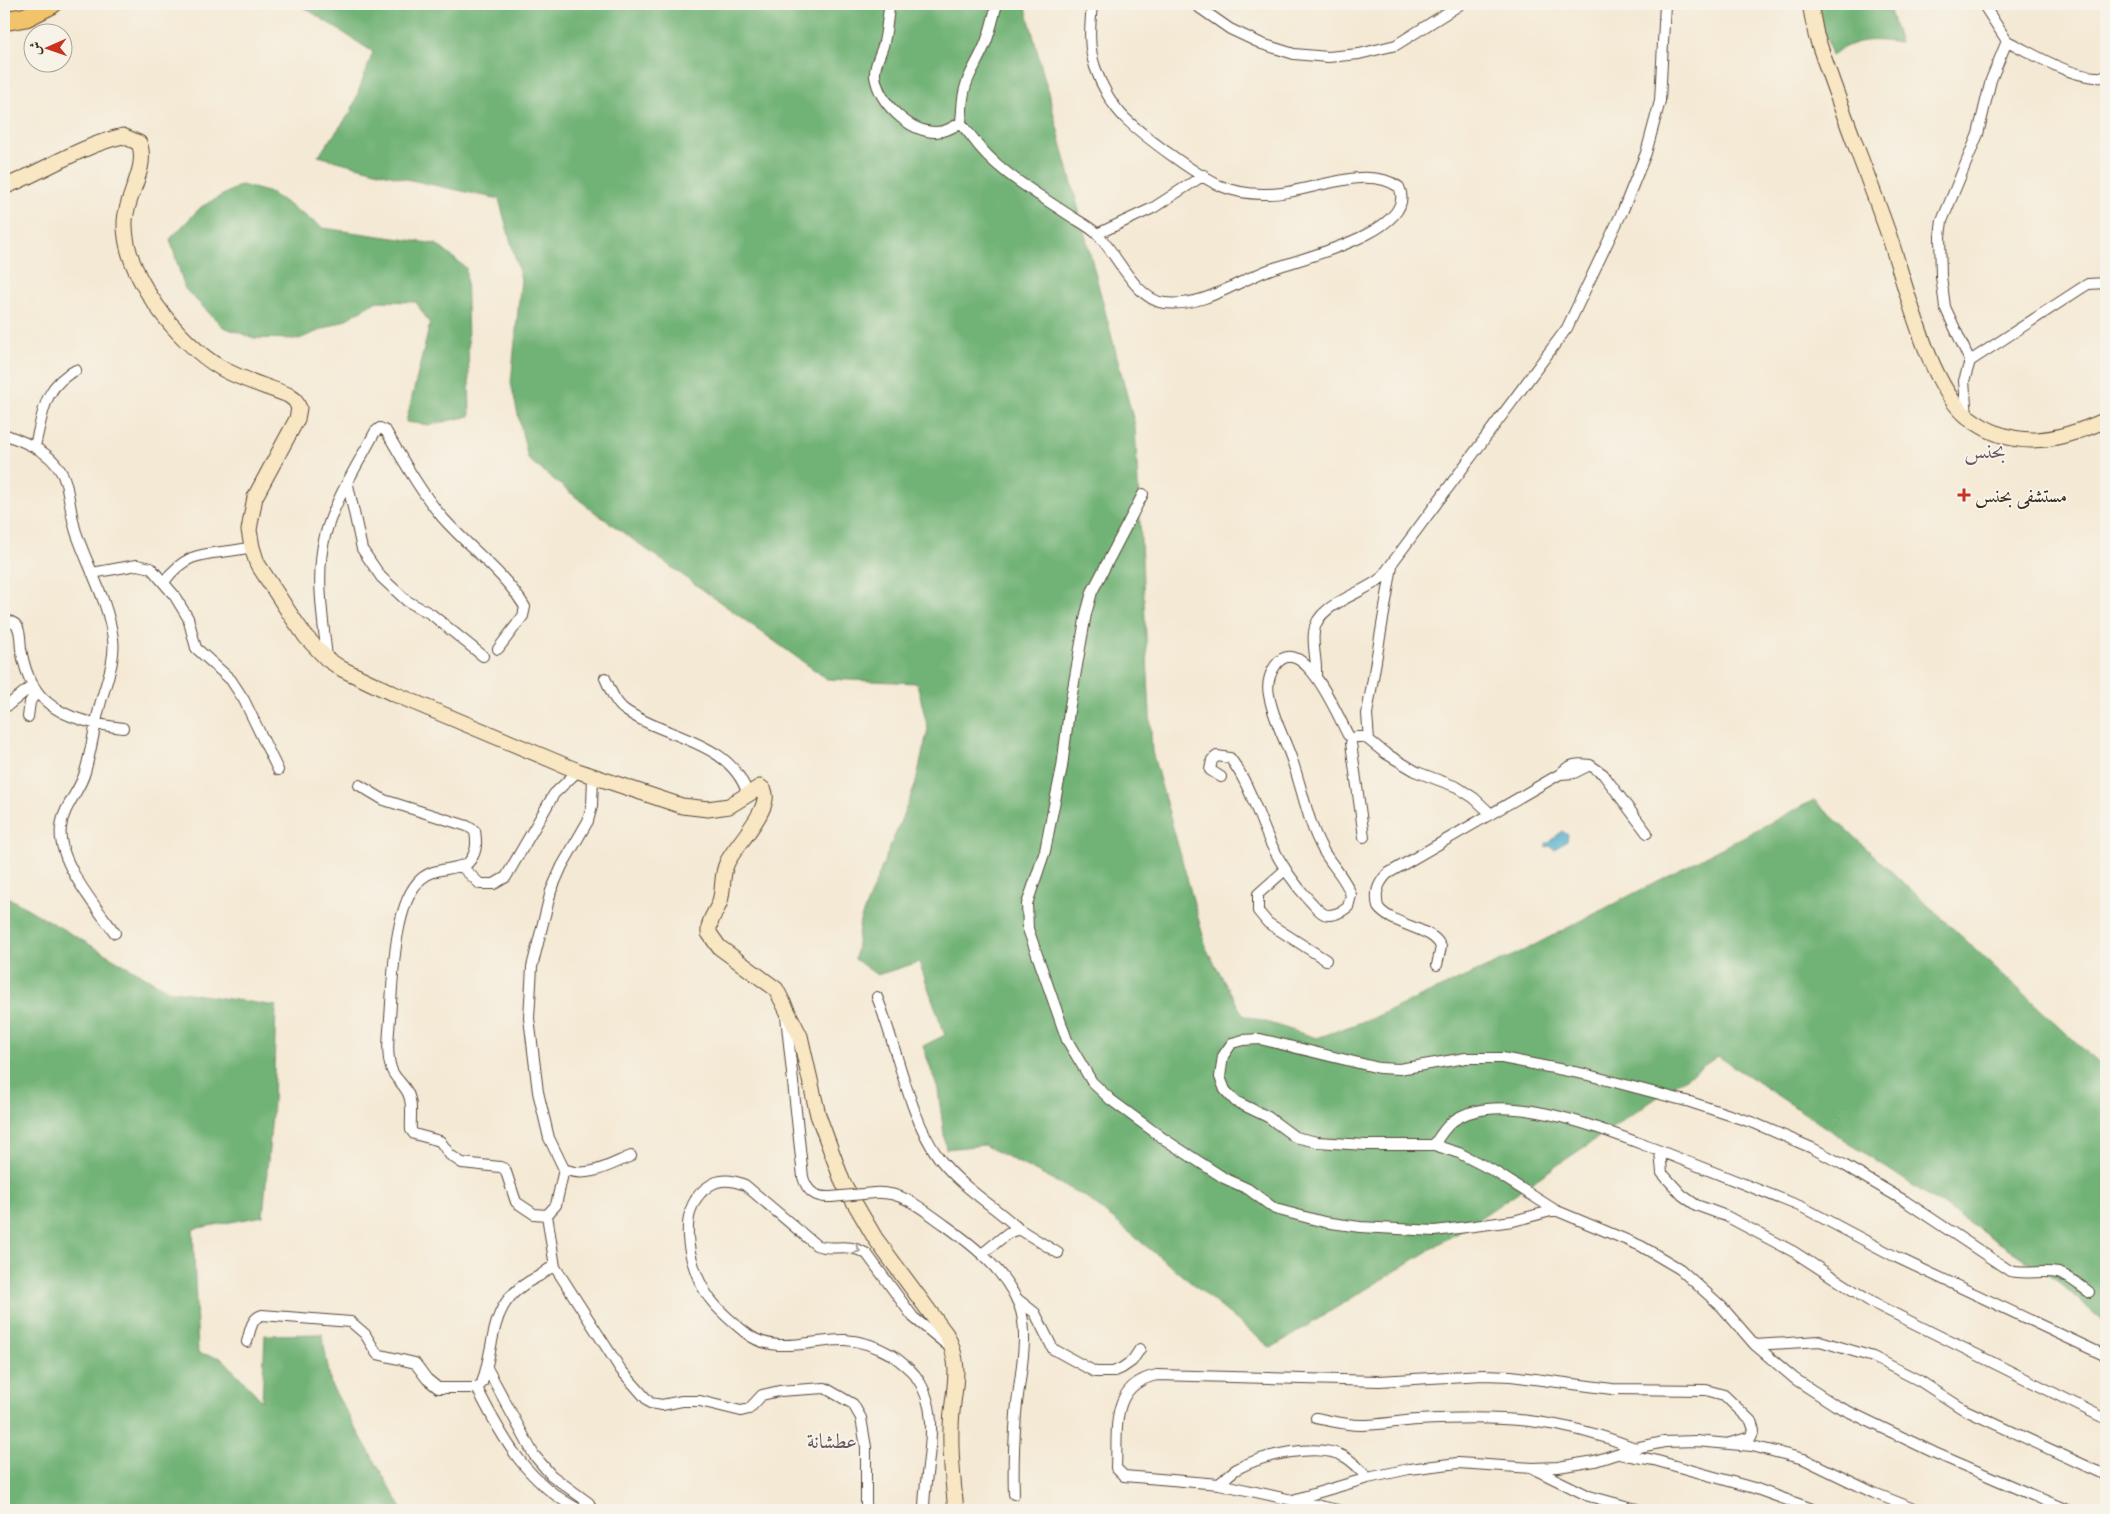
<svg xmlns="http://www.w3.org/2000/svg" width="2110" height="1514" font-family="'Sorts Mill Goudy',Amiri,serif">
  <rect width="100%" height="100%" fill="#f7f3e8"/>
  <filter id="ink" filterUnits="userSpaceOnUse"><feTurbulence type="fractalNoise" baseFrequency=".02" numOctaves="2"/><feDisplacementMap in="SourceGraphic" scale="10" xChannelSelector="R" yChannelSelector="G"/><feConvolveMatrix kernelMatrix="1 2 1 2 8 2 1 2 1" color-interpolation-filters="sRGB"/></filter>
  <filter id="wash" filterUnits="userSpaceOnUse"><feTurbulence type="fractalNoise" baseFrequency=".0096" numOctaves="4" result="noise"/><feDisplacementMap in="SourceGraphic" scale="20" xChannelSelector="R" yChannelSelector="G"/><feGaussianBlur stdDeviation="1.12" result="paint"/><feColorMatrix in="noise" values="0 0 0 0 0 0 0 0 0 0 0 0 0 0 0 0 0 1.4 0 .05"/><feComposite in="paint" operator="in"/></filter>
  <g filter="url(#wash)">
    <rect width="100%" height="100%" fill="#f4e9d4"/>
    <path fill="#71b276" stroke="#566e4a" d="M299,4H1025L1135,426L1152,752L1207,950L1243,1015L1317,1038L1373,1018L1521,952L1814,800L2106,1070V1324L2060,1283L1718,1056L1465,1228L1271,1348L1086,1197L984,1145L946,1149L938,1090L923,1046L945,1035L919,962L877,975L855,959L860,921L915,786L928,729L917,683L827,679L596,513L528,459L511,383L521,279L499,199L406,179L318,156L351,112L373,52Z
      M1818,4H1888L1900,43C1872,39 1856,38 1832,55L1822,25Z
      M241,185L271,193L323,228L436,244L466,268L470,416L429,425L406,422L430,324L416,302L377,301L343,321L299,339L254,338L223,327L185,289L170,239L201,207Z
      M4,895L168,990L276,1006L273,1103L263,1216L193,1229L198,1353L222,1358L262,1401L265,1335L322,1334L331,1385L401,1507L409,1510H4Z"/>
    <path fill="#4fafce" stroke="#456c76" d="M1562,831L1568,835L1567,840L1555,850L1550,846L1546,847V843H1549Z"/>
  </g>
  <g filter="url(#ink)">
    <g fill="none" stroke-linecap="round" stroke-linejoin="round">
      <defs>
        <path id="street" d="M890,4C887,17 887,33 883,46C880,56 874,65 875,76C879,103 909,132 936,132C945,132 954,127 961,122
          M997,4C993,18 990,34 984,47C973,72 963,80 962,110C962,114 961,119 961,122C963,127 969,133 972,137C996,171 1035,192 1069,215C1078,221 1089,226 1097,234C1116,252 1136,301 1165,303C1205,307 1235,282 1271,269C1299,259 1420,231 1399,187C1363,162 1305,196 1263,194C1247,194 1232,191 1218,185C1194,173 1146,138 1126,119C1112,106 1101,85 1095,67C1088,46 1090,26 1092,4
          M1194,4L1230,29L1262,44L1294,54L1328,57L1359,54L1396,45L1461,4
          M2007,41C2036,55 2073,80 2106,77
          M1097,234L1153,208L1204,175
          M1970,361L1945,307L1941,276L1940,236L1942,221L1978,134L1991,80L2007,41L1983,4
          M1967,416L1964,381L1970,361L2080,289L2088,284L2106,283
          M4,434C30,444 58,454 66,484C70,500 71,516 76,532C88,568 108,600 113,639C116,662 104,687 99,709C94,730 91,751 85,772C80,791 63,807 61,827C56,860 97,908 115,933
          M35,446C43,414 43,386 76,370
          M348,485L362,549L381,577L407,601L431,614L483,656
          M1143,494L1092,592L1086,614L1069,711L1062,767L1052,815L1045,851L1027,904L1028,929L1067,1040L1092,1082L1111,1100L1164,1139L1224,1178L1248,1189L1275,1209L1324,1222L1360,1227L1435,1231L1513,1221L1555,1210
          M92,573L137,565L151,568L174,595L188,618L196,648L231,680L244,700L278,770
          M164,582C191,545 213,557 252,547
          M4,619C9,621 14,622 17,626C21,632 20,642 21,649C23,661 26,674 33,685C50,716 90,724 123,728
          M327,658C323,618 315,575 325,536C334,501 358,464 375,432L380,428L386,431C403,460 420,491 442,517C469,548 503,571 525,607L523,616L498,649
          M1316,675C1317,660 1312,646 1314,632C1316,604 1363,594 1381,578L1567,328L1623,210L1646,153L1660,101L1665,4
          M605,678C610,689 615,703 625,710C666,739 731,740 748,795
          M7,706L33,685
          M28,717L30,702L37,691
          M1356,737H1365L1385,753L1417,772L1457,787L1474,798L1491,814
          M1369,740L1367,714L1392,566
          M1351,743L1364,837
          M1590,765L1603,774L1647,833
          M593,777L592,806L588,821L562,866L551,891L532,967L529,1018L538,1092L549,1138L564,1169C588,1179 609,1165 631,1156
          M1221,777L1210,770L1212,760L1217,756L1230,758C1250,784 1257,814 1271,844C1281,864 1294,884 1310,901C1314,905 1318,911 1324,914C1332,917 1342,912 1348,907L1351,895C1346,878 1331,865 1323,850C1308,823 1303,792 1293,763C1286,741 1273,719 1269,695C1267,685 1269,675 1275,666C1302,628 1339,719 1348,735
          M359,785L384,800L467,826L475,831C477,844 477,853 468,863C453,871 434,867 421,879C393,904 393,982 390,1018C389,1034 386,1052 391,1068C394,1079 406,1085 409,1096C413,1106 410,1119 411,1130L414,1134L440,1141L450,1155L462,1163L500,1167L505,1169L516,1202L534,1214L547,1215
          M461,866L480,884H494L506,877L554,794L578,771
          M1285,870L1258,894V911L1268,923L1326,960
          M1437,965L1441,947C1434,927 1391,926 1378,907C1375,893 1377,885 1387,874L1560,774C1569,764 1577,763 1590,765L1574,773L1560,774
          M877,997C896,1044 910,1120 939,1158C961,1187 993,1205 1019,1229
          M786,1016L803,1177C807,1192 816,1198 831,1197
          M1434,1145C1439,1137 1445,1127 1453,1121C1502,1086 1609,1132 1660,1151L1662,1173L1682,1195L1696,1205L1726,1216L1794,1252L1871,1302L2106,1419
          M1660,1151L1802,1207L1896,1257L2104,1355
          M874,1193C903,1191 922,1209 945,1225C974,1246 1005,1270 1019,1305C1031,1334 1018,1383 1016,1414C1014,1441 1013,1468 1014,1494
          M982,1254L1008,1233L1019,1229L1058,1253
          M555,1267L621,1370L650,1403L662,1405L682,1401H700L741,1411L749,1409L762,1395L779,1391L825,1388L853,1404L861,1418L866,1447V1510
          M1016,1298L1035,1313L1053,1349L1095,1372H1113L1122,1368L1132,1361L1140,1349
          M247,1342C250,1332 251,1318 262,1315L351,1322L365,1334L377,1354L415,1363L427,1379L438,1388H477L482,1383C498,1335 487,1301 539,1276C545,1273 548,1267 555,1267L547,1215L556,1205L564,1169
          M1755,1345L1820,1341L1873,1357L1920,1381L1963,1409L2101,1473
          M487,1368L534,1455L551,1475L589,1503L591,1510
          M477,1388C503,1440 527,1483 580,1510
          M1316,1418C1331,1421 1346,1425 1361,1425C1380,1425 1399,1421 1418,1420C1498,1415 1560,1418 1635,1448
          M1619,1454L1654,1460L1754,1488L1815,1510
          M1534,1469L1589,1496L1640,1510
          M1219,1484C1225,1479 1230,1473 1237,1469C1262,1455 1319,1442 1345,1457C1354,1462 1361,1470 1368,1478
          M1296,1499L1368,1478L1409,1469L1458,1463L1533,1468L1558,1467L1595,1461L1635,1448L1664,1442L1696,1441L1752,1446L1804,1459L1874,1493L1917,1510
          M924,1510C924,1464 945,1415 915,1375C908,1367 900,1361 892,1355C878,1347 862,1341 845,1340C813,1339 774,1356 746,1333C732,1322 715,1308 706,1293C688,1264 675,1208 709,1186C720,1178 733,1180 745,1185L816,1245C834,1252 845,1241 867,1254L913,1317L952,1349
          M1338,1510L1219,1484L1124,1476L1116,1468C1118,1429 1109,1385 1157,1375L1379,1381L1483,1375L1511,1376L1612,1389L1706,1390L1724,1395L1751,1421L1754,1430L1751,1437L1730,1443
          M2067,1510L1935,1453L1835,1405L1795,1379L1755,1345L1722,1307L1680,1269L1641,1246L1555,1210L1492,1170L1459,1153L1434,1145H1366L1317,1142L1295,1137L1268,1117L1235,1101L1225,1090L1220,1077L1223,1056L1232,1043L1243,1040L1260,1039L1379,1068L1399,1069L1466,1058H1502L1584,1074L1690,1102L1754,1123L1812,1148L1844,1165L1905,1201L2010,1271C2026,1275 2041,1270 2058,1273C2068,1275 2080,1286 2089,1292"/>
        <path id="secondary" d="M1810,4L1816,35C1837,99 1863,163 1886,227C1904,276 1927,385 1968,417C2014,452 2057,442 2106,420
          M4,187C44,171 80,146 123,136L139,143C149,167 126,196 125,221C123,274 177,342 221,368C242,380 266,386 288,395L295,400L299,408L297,419L255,497L249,530L252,547L257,563L292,617L306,637L327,659L342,669L392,693L578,771L682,806L708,809L729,806L760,787C781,800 732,849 727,863C721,875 724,888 720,901C717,912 708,919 709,933L719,947L776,989L800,1036L818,1115L843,1183L875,1238L946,1334C965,1370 951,1392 951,1429C950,1456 953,1483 956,1510"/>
        <path id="highway" d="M4,21L26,17L52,4"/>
      </defs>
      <use href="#street" stroke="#574739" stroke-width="12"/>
      <use href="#secondary" stroke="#574739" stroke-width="17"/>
      <use href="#highway" stroke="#574739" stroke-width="21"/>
      <use href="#street" stroke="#fff" stroke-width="10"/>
      <use href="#secondary" stroke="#f9e7c3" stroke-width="15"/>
      <use href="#highway" stroke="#f1c36a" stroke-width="19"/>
      <defs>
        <path id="street-bridge" d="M831,1197L874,1193"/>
      </defs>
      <use href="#street-bridge" stroke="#574739" stroke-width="12" stroke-linecap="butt"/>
      <use href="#street-bridge" stroke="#fff" stroke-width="10"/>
    </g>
    <defs><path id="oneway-chevron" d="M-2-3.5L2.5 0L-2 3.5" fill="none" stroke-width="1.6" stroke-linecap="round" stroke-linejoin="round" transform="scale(1.25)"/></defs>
    <use stroke="#a79f9a" href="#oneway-chevron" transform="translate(857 1250) rotate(22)"/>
  </g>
  <path fill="#c8321e" stroke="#f7f3e8" stroke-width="2" d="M1961.5 487.5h5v5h5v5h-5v5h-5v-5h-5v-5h5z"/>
  <g text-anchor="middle" stroke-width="4" stroke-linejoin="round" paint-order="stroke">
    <g font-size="19" fill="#3b2a1e" stroke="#f7f3e8" text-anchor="start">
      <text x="1975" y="502">مستشفى بحنس</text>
    </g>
    <g font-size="21" fill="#695862" stroke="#f7f3e8">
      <text x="1985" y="458">بحنس</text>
      <text x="832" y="1448">عطشانة</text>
    </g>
  </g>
  <rect width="2110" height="1514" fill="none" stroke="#f7f3e8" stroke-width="20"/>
  <g transform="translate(48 48) rotate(268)"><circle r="24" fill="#f7f3e8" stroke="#aca397"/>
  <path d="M0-4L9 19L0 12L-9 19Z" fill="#c8321e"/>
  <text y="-8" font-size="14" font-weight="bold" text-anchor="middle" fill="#3b2a1e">ش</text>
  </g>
</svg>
